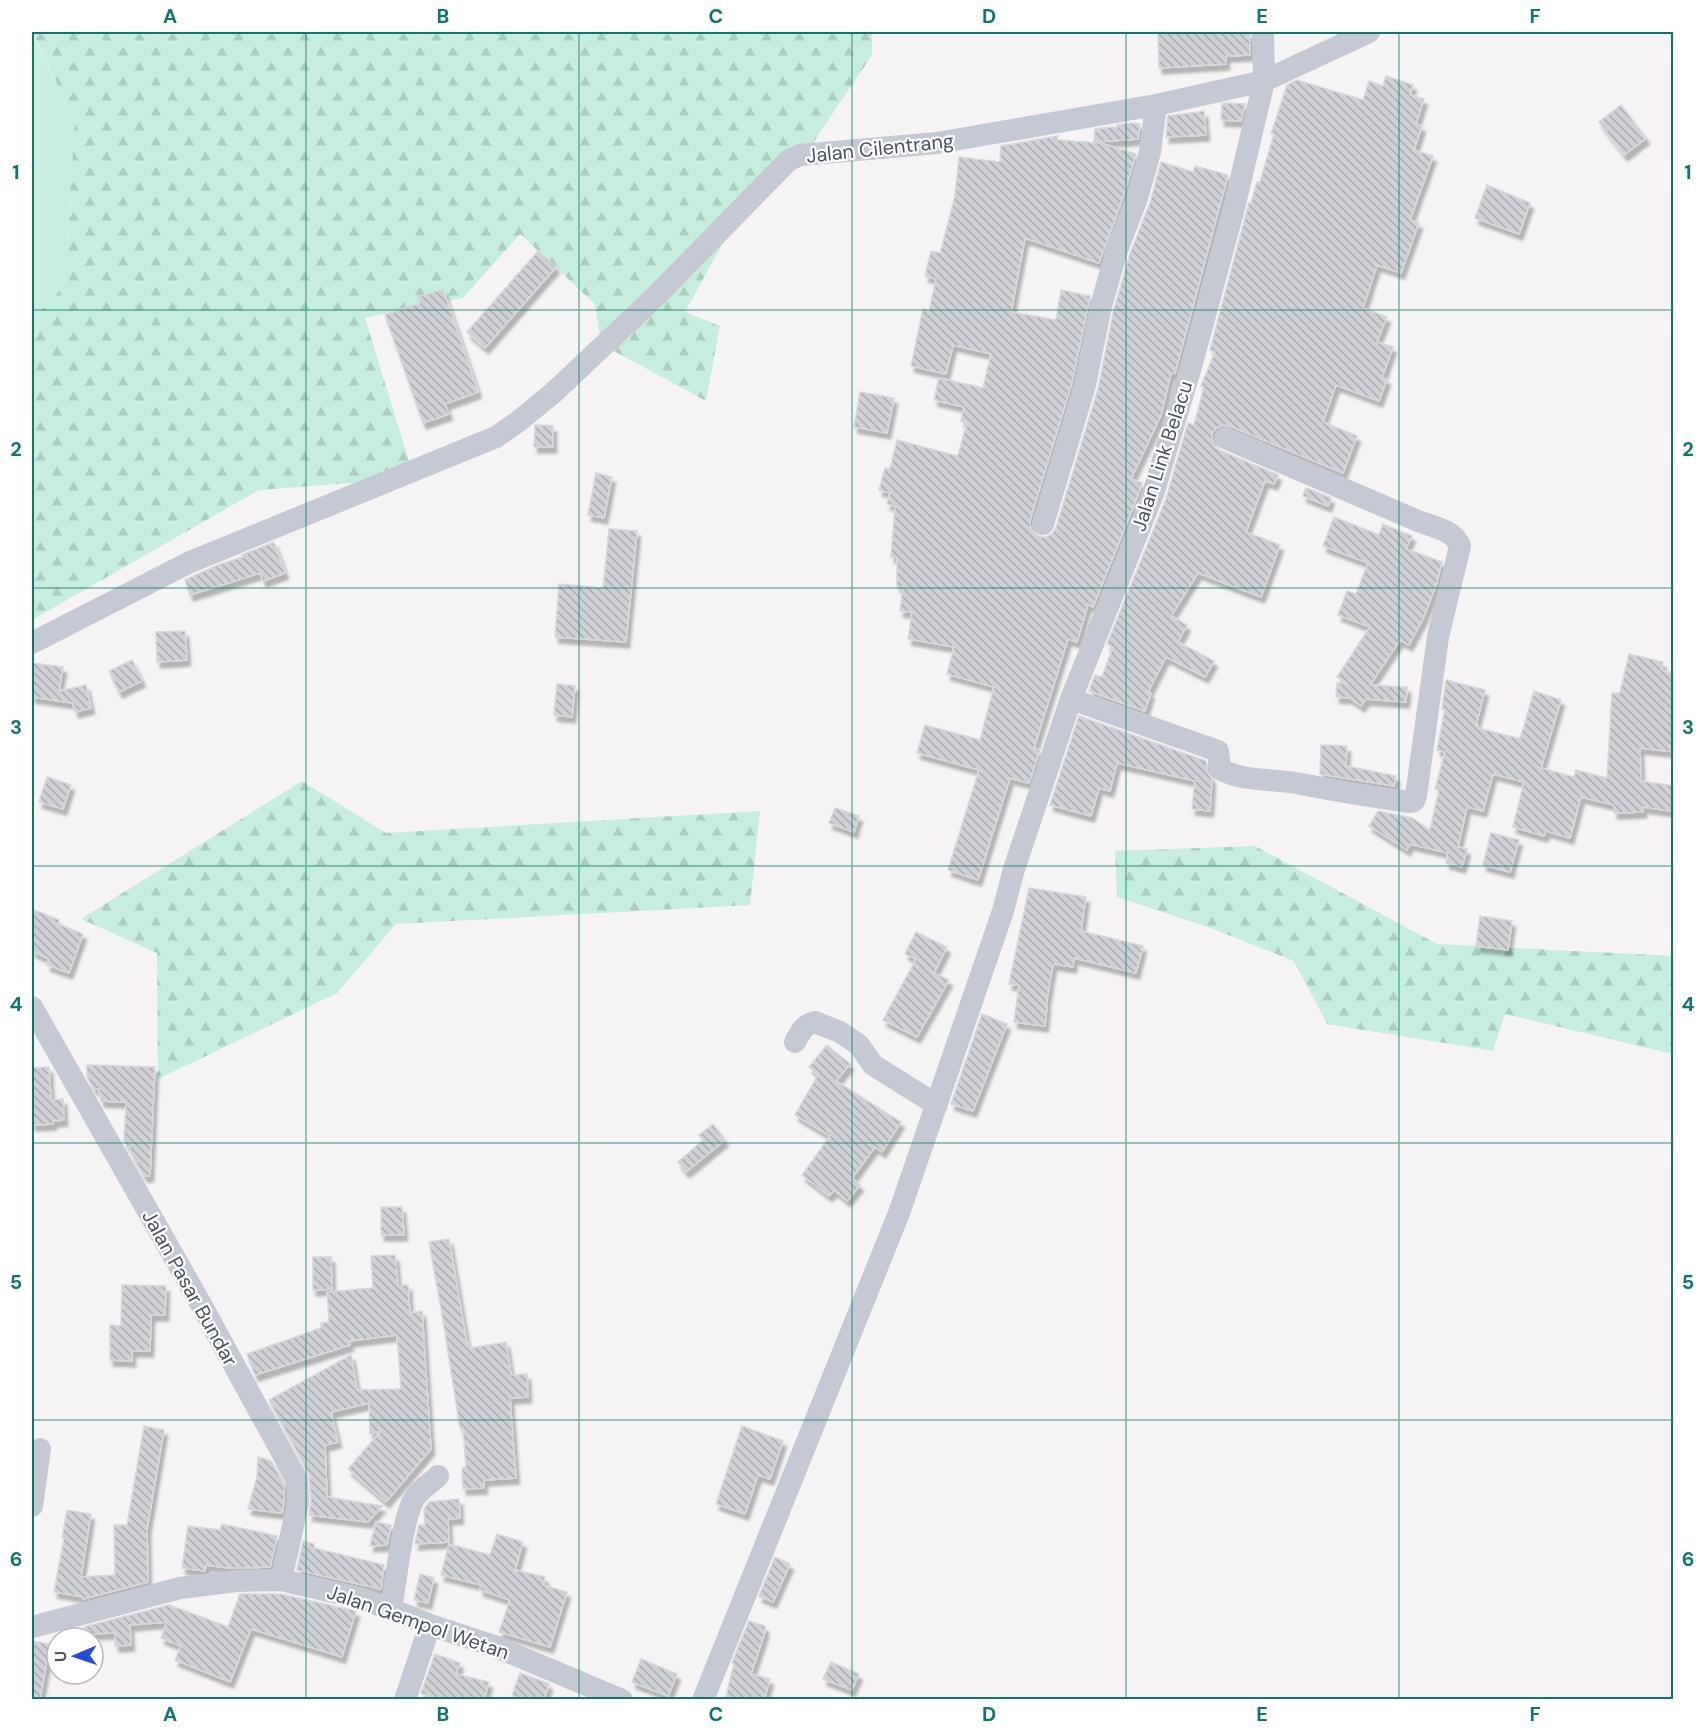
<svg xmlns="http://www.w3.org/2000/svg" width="1705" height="1731" font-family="'DM Sans',sans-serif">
  <defs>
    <pattern id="forest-firs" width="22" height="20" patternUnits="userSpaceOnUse" patternTransform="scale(1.5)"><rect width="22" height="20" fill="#c5eede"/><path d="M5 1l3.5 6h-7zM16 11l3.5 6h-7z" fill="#abcec1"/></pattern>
    <pattern id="building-back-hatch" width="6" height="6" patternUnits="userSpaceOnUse" patternTransform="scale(1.5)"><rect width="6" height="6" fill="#d0d1d7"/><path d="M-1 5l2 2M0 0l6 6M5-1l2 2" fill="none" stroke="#abacb2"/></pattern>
    <filter id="shadow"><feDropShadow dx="3.5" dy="6" stdDeviation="1.5" flood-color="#0004"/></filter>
  </defs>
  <rect width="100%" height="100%" fill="#f5f3f3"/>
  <path fill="#c5eede" d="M32,34L75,121L64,286L32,320Z"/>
  <path fill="url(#forest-firs)" d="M32,32H872V55L805,155L729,232L685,312L720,326L706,401L601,344L595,304L520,234L463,298L365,318L414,478L259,490L32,620V320L64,286L75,121Z
    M302,781L386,833L760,811L750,905L396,924L337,993L158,1079L157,953L81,919Z
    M1255,846L1437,944L1673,956V1054L1505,1014L1493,1051L1327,1024L1294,961L1208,927L1117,897L1115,851Z"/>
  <path fill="url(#building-back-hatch)" stroke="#d7d8dd" stroke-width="1.5" filter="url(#shadow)" d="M1158,32H1250V55L1226,56V64L1159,68Z
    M1386,76L1413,85L1410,95L1424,99L1416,124L1422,126L1414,150L1433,156L1410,220L1419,223L1401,273L1377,265L1363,308L1387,317L1377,342L1393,347L1382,378L1387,379L1379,401L1336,385L1323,422L1357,436L1343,473L1230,426L1223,425L1216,428L1212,433V440L1214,446L1219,450L1278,475L1274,484L1265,481L1246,532L1280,545L1261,597L1198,573L1171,616L1187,625L1178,642L1214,661L1205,677L1166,657L1148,692L1151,693L1145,711L1089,691L1095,675L1102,677L1113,647L1107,644L1166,499L1188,423L1194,425L1204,387L1201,386L1215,352L1210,350L1249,203H1251L1257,182H1260L1274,134H1271L1287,85L1297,80L1363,100L1369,81L1383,86Z
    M1226,103L1245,104L1241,121L1221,120L1222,104Z
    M1621,105L1646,138L1624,155L1599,122Z
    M1204,111L1206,135L1166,137L1168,116Z
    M1132,123L1140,124L1138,139L1094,142L1095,129L1110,127L1117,128V125Z
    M1058,136L1057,140L1100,143L1136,154L1124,194L1099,263L1025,238L1011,312L1056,320L1061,290L1090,296L1072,382L1030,520V526L1033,533L1040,537H1047L1052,534L1056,528L1098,389L1114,309L1130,254L1150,203L1161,162L1193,172L1195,166L1228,175L1175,373H1171L1161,415L1131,479L1142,483L1140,490L1093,607L1088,604L1077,642L1068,639L1034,748L1040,750L1029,783L1010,778L978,880L948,870L979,770L917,753L925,725L980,740L994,687L947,674L954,647L908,639L912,612L900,611L903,587H897V557H891L895,506L887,504L890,493L879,490L885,468L890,469L897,440L957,456L958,455L967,423L961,421L964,407L934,400L939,378L983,388L991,354L953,345L946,374L911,366L923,309L929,311L936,279L925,276L931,251L940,253L955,196L959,157L1000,162L1001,146Z
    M1487,185L1530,203L1519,234L1475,218Z
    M538,251L556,267L485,348L467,332Z
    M443,289L478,392L445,404L449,414L423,423L385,315L420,303L418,297Z
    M860,392L894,398L887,433L854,427Z
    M535,425L553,426V447H534Z
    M596,473L612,477L604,518L588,515Z
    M1306,488L1331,498L1328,506L1303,496Z
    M1334,517L1379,535L1383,524L1412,536L1406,549L1442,562L1437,582L1424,617L1409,645L1400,640L1370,685L1407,687L1406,702L1366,699L1361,706L1350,698L1336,697L1337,683H1347L1337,677L1370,627L1338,615L1347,591L1356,594L1368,563L1323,546Z
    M609,529L637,531L626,642L555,637L559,584L603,588Z
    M274,542L285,573L263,581L260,573L190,595L185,580L218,565L243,557L242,555Z
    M185,631L187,660L157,662L156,632Z
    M1629,654L1663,662L1661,670L1674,673V752L1640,748L1641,781L1674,786L1671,811L1643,807V812L1614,813V805L1581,797L1570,838L1546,831L1544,836L1513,827L1524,782L1493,774L1483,811L1467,807L1458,847L1467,849L1462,867L1446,863L1448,853L1410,844L1407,850L1369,826L1378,811L1412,818L1430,830L1439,790L1435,789L1445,752L1437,750L1445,709H1442L1446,680L1485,690L1476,725H1478V728L1520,739L1534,691L1561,700L1541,768L1574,777L1576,770L1607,778L1612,693H1620Z
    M132,660L142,681L119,692L109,671Z
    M32,663L63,667L59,691L86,685L91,708L75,712L73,703L32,697Z
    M557,684L575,686L572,717L554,715Z
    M1079,716L1206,761L1207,771L1212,779L1210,811L1192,809L1195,781L1117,763L1110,791L1099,788L1091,816L1050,805Z
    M1321,745L1347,746L1346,766L1396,776L1394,786L1320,774Z
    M47,777L71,785L63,809L39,802Z
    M835,808L859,816L854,832L829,823Z
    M1491,833L1519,840L1510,872L1483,865Z
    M1029,888L1086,897L1081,931L1143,946L1136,973L1074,958L1073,967L1053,964L1046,1005H1047L1045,1026L1014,1022L1019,985L1009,984Z
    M32,909L59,920L58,924L83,934L69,973L47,965L49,959L32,951Z
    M1480,916L1512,921L1508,950L1476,946Z
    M916,932L947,947L934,973L949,980L917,1037L883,1020L916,959L905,954Z
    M982,1014L1007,1024L973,1111L951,1104Z
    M827,1045L850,1064L836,1081L901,1122L882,1152L875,1147L852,1178L860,1185L847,1201L834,1190L829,1196L802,1175L830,1136L795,1115L818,1075L809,1067Z
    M87,1065L155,1067L150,1176H144L130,1152V1147L127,1146L124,1141L126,1102L101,1101L99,1089H94L87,1077Z
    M49,1067L51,1100L63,1099L64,1120L53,1121V1124L32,1125V1068Z
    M713,1124L725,1140L686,1172L678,1162L703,1140L699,1135Z
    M381,1207H402L404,1235H381Z
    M449,1239L467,1344L471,1343V1348L506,1342L511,1375L527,1374L528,1397L510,1398L516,1478L484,1480V1488L463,1489L462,1468L466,1467L463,1428H460L442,1314L429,1242Z
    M395,1255L398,1286L408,1285L410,1313L422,1311L431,1449L386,1502L348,1469L381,1431L370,1434L369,1403L331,1412L338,1442L325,1445L327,1497L382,1506L368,1522L309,1515L311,1502L309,1474L269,1400L351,1355L357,1390L401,1389L397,1335L349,1341L350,1345L255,1375L247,1354L321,1328V1323L329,1322L327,1292L373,1288L371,1256Z
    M313,1257H331L332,1289L313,1290Z
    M122,1285L166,1286L165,1315H151L150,1351H132V1361L110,1360V1325L121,1326Z
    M144,1426L164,1430L147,1529L148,1582L83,1599V1597L54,1592L64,1538H62L67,1510L91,1514L81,1577L115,1575L114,1525H127Z
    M742,1426L783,1441L770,1479L758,1475L745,1514L716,1504Z
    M258,1457L271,1461L284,1484V1502L282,1513L248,1509L257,1477Z
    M459,1499L460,1518L448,1519L449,1542L415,1544L419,1525H425L424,1510L429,1502Z
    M376,1522L391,1525L387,1545L370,1546Z
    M222,1524L277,1536L270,1567L230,1568L206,1565L205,1571L182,1568L188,1526L220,1530Z
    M497,1534L523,1542L515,1570L545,1577L543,1585L567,1592L550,1647L499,1632L510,1600L480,1590L481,1585L441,1575L449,1544L490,1555Z
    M303,1541L314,1544V1548L384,1565L381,1589L297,1570Z
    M775,1557L790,1564L773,1602L759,1596Z
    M420,1574L434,1578L428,1603L414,1600Z
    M240,1594H280L356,1611L342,1657L251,1629L230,1682L175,1660L181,1646L161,1638L167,1622L130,1625L131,1645L115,1646V1633L85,1634L84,1627L169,1605L228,1627Z
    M749,1621L765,1626V1632L751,1674L770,1679L764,1700H725L734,1664L732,1663Z
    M32,1641L50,1644L40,1700H32Z
    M435,1654L460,1663L456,1674L489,1682L484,1700H439L421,1693Z
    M641,1659L677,1674L668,1696L632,1682Z
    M831,1662L859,1674L852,1690L823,1679Z
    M520,1673L549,1684L544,1700H523L512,1695Z"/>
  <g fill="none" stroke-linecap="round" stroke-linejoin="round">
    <path stroke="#c5c9d3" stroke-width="22" d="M1043,524L1085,385L1101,306L1117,250L1137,198L1150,152L1156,105
      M32,643L190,562L496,437L519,421L553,393L654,298L788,161L800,155L937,143L1156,105L1264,81L1369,32
      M1071,699L1218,751L1220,769C1246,783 1274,778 1301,784C1337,791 1373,797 1410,802L1414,801L1416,796L1438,637L1460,546C1453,529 1433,527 1418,521L1225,438
      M32,1007L198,1299L297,1480L298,1503L281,1580
      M795,1042C800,1033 804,1024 815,1022L840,1032L859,1045L873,1065L937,1105
      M32,1506L40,1449
      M391,1609C396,1583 402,1519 414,1499C419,1490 431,1483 438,1476
      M32,1627L180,1588L237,1581L281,1580L359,1598L391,1609L430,1625L494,1646L622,1700
      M405,1700L430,1625
      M703,1700L899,1213L1003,911L1014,869L1071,699L1153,494L1192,363L1234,208L1264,81L1263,32"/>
  </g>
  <path fill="none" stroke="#0f766e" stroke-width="1.5" stroke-opacity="0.55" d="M306,32V1700M579,32V1700M852,32V1700M1126,32V1700M1399,32V1700M32,310H1674M32,588H1674M32,866H1674M32,1143H1674M32,1420H1674"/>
  <g text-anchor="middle" stroke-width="4.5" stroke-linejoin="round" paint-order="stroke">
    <g font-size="20" fill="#4b515f" stroke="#fff">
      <text transform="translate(880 148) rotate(-6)" y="7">Jalan Cilentrang</text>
      <text transform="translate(1162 456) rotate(-72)" y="7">Jalan Link Belacu</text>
      <text transform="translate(190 1288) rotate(61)" y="7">Jalan Pasar Bundar</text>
      <text transform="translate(418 1622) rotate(19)" y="7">Jalan Gempol Wetan</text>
    </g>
  </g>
  <rect width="1705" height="1731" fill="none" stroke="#ffffff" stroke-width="66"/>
  <g transform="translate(75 1656) rotate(268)"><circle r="28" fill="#ffffff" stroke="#b7b9bf" stroke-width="1.5"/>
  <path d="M0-4.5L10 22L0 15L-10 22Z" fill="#254ddd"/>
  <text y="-9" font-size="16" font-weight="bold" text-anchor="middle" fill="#4b515f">U</text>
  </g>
  <rect x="33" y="33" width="1639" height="1665" fill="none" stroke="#0f766e" stroke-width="2"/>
  <g font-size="20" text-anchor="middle" font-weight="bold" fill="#0f766e">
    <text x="170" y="23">A</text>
    <text x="443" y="23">B</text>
    <text x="716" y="23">C</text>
    <text x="989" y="23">D</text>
    <text x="1262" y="23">E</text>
    <text x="1535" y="23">F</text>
    <text x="16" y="179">1</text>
    <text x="1688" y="179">1</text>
    <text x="16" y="456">2</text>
    <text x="1688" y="456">2</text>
    <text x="16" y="734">3</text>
    <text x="1688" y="734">3</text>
    <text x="16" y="1011">4</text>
    <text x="1688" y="1011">4</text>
    <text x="16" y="1289">5</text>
    <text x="1688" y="1289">5</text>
    <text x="16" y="1566">6</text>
    <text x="1688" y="1566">6</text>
    <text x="170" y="1721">A</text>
    <text x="443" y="1721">B</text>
    <text x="716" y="1721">C</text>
    <text x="989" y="1721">D</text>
    <text x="1262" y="1721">E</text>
    <text x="1535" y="1721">F</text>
  </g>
</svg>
